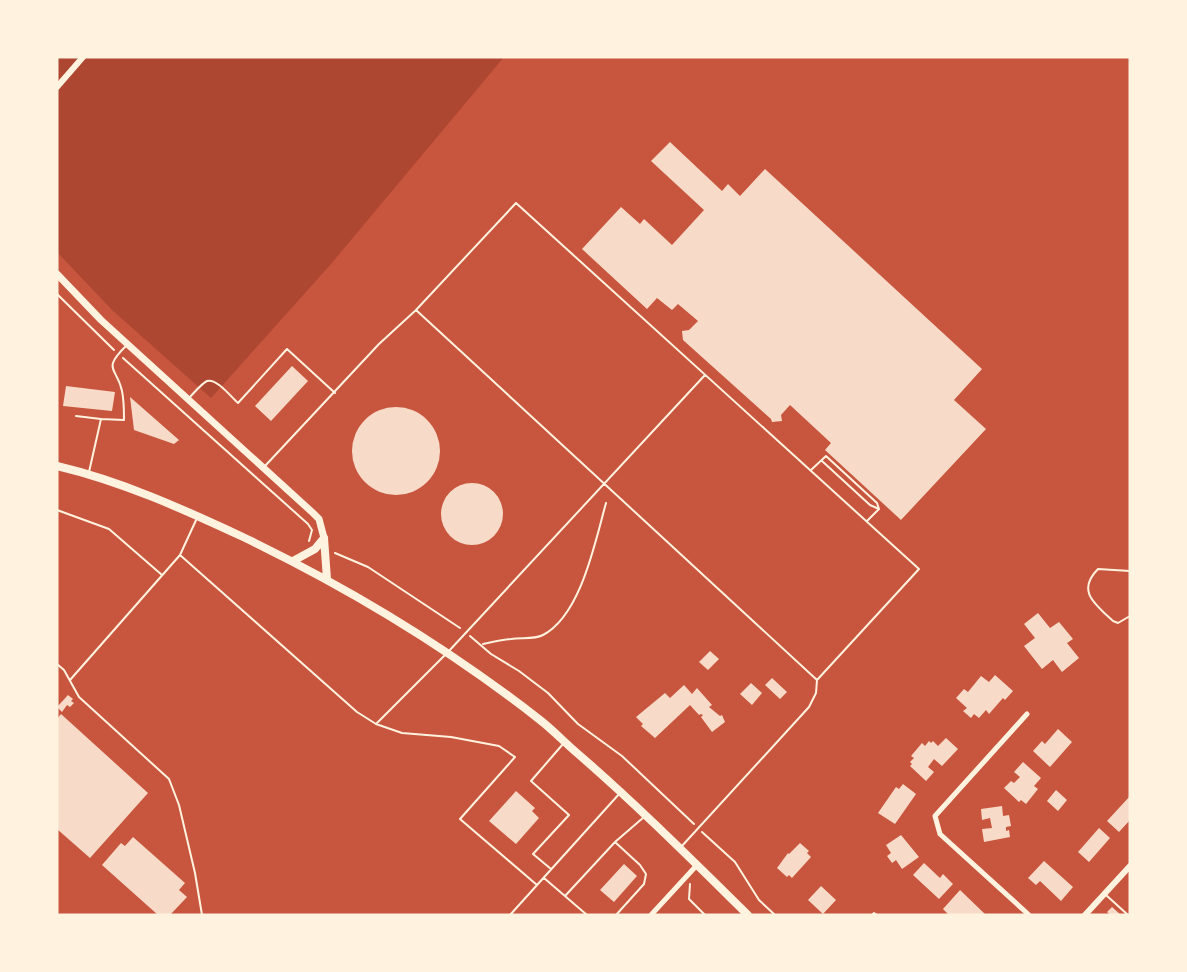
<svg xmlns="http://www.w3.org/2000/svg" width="1187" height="972" font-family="'Golos Text',sans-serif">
  <rect width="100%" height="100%" fill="#c8553d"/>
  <path fill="#ae4732" d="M57,57H504L331,264L211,398L112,310L57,252Z"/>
  <path fill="#f7dbc8" d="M670,142L722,191L728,184L740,196L765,169L982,369L954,400L986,429L901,520L825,450L831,443L790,405L781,415L782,421L772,422L771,419L683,340L682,331L689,330L698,321L678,304L672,310L657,298L647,309L582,249L621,207L640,224L644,219L672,245L704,210L651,161Z
    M292,366L308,381L271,421L255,406Z
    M66,386L115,392L112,411L63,406Z
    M130,397L179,440L174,444L134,430Z
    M352 451a44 44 0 1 1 88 0a44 44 0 1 1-88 0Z
    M441 514a31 31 0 1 1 62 0a31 31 0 1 1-62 0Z
    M1038,613L1050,628L1059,622L1073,639L1067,643L1079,658L1062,672L1053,660L1042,669L1024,646L1035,638L1024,624Z
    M710,651L719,659L708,670L699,662Z
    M995,675L1013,691L1005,700L1003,698L989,714L986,710L979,718L974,714L971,718L963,711L967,708L956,698L964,689L968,692L981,676L989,682Z
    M772,678L787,692L780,699L765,685Z
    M751,683L762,693L752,705L740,694Z
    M684,685L692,694L697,688L712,705L709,707L720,716L722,715L725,722L712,732L701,717L703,715L701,714L699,715L690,705L655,738L641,726L643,724L636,717L665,693L670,698Z
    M68,695L73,699L71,701L74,703L70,707L67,705L62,712L57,707Z
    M61,714L148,793L90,858L57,829V719Z
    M1058,729L1072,742L1050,767L1033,751L1042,741L1045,744Z
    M946,738L958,749L942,766L934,759L928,767L934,772L926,781L910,766L912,764L910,762L914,758L911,756L922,743L925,746L929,741L931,743L933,741L938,746Z
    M1023,762L1041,778L1034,786L1038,789L1026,804L1021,800L1019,802L1004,788L1011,781L1014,783L1020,777L1014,772Z
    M903,784L916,794L895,824L878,813L896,787L899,789Z
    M1056,790L1067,800L1058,811L1047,801Z
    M516,791L535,808L532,811L539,818L516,844L489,821Z
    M1130,796V820L1119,832L1107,821Z
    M1002,806L1003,816L1009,815L1011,826L1006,827V831L1009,830L1010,837L984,842L982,829L992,828L990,818L982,820L981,809Z
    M1099,828L1110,838L1089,862L1078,852Z
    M901,835L919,857L902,869L896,860L892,863L887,856L891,853L886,845Z
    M133,837L185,883L179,890L187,897L170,915H158L102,865L121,843L125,846Z
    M800,843L809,851L807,853L811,857L792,878L789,875L787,877L777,868L788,853L789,854Z
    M1044,861L1073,887L1061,901L1040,881L1036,885L1028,878Z
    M924,863L940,878L943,874L953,884L939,899L913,875Z
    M624,864L637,876L614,902L600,890Z
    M821,886L836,900L823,914L808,900Z
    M960,890L986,915H949L943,909Z
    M1112,907L1121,915H1110L1107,912Z"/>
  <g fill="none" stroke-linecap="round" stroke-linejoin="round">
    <path stroke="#fff3e0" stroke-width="2" d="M57,294L114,350
      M123,358L308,524L312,530L309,541
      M335,553L368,567L460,628
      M470,636L491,654L519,671L548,693L578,724L622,756L694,824
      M483,644C492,642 501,640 511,639C521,637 533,640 543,635C581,615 595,542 606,503
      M702,832L735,862L759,900L775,915
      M690,884L689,899L705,915"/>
    <path stroke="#fff3e0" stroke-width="2" d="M416,310L817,680
      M189,398C194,393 201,384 207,381C217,378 231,397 238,403L287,349L335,393
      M76,416L101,419
      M822,461L870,505L879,509
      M265,466L379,344L416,310L516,203L919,569L817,680L816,693L809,707L681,847
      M811,470L826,456L877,503L879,509L867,521
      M89,472L101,419L124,420C124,410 124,400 122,391C117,367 101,370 127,345
      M57,510L109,529L162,575
      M180,555L357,712L376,724L402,733L451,737L499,746L515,757L460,819L537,885
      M1130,571L1098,569C1076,591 1095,604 1113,621L1118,623L1130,616
      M57,664L64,670L79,697L169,779L179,805L195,873L202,915
      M70,680L180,555L197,518
      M376,724L448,652L705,375
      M615,842L640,865L646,874L644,884L616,915
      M551,869L533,854L569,815L531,781L563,744
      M544,878L587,915
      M1106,895L1128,915
      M565,896L615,842L644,817
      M510,915L620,793
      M872,915L874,913L877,915"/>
    <path stroke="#fff3e0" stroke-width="5" d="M1027,714L935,816L940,834L1029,915
      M651,915L697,865"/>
    <path stroke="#fff3e0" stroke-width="6" d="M57,87L83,57
      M1085,915L1130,866"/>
    <path stroke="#fff3e0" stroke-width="7" d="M57,274L101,320L313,513L319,519L324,538"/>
    <path stroke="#fff3e0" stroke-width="8" d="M57,466C121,481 183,509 243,537C349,588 447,647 540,720C553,730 564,742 577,753C636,804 692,860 748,915
      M324,538L327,579
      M293,561L315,549L324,538"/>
  </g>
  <rect width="1187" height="972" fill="none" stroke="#fff3e0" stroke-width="117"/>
</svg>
